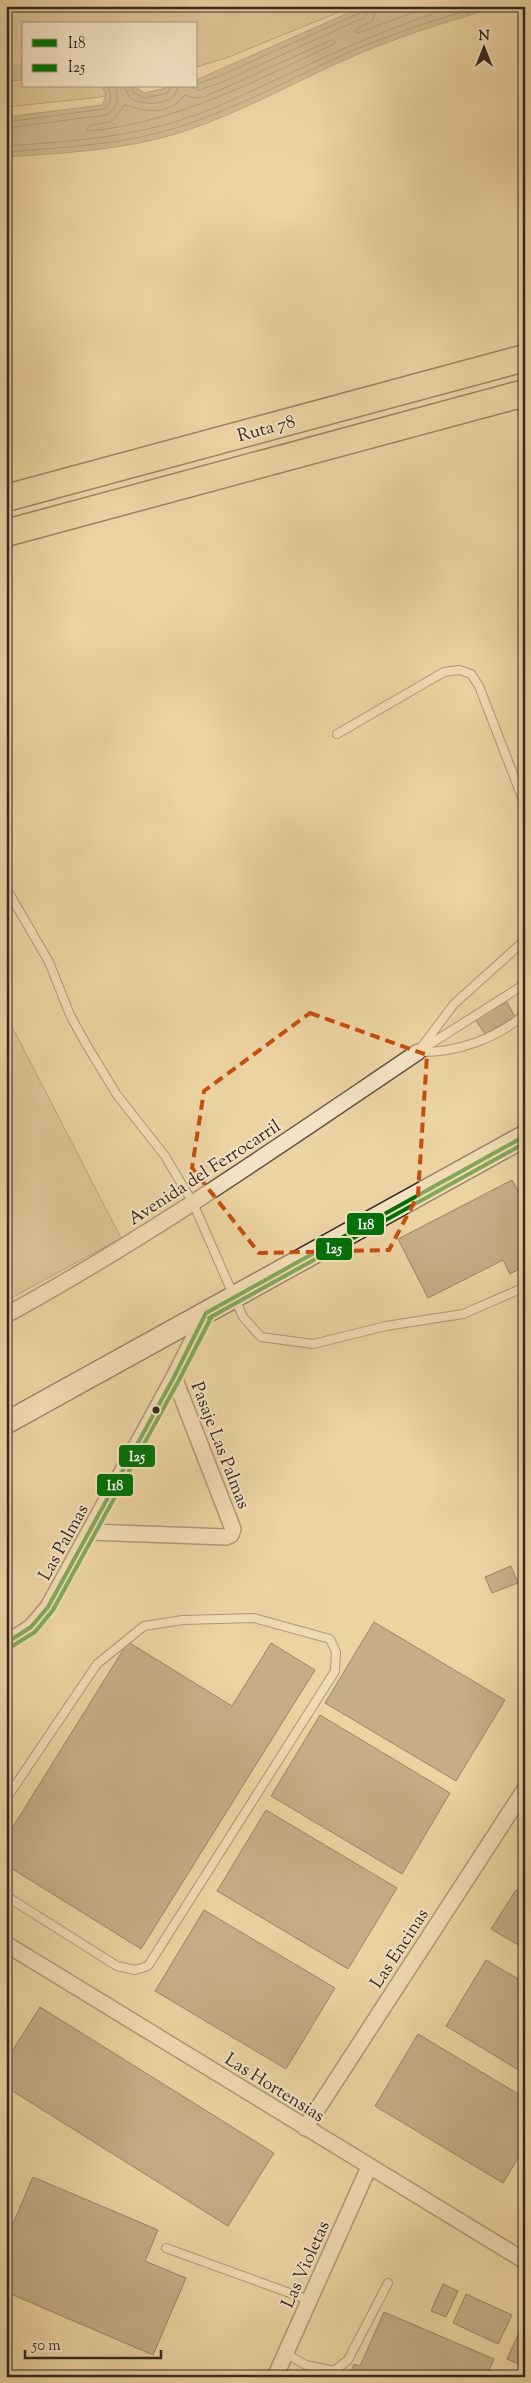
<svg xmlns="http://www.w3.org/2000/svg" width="531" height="2383" font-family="'Sorts Mill Goudy',serif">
  <rect width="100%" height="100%" fill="#ecd3a3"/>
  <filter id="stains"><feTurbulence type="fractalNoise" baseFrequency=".004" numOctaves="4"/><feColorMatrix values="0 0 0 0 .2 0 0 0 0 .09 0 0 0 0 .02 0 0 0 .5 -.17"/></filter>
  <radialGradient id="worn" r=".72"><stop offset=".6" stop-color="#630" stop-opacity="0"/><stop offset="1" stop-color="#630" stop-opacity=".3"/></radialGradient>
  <path fill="#cdb68d" stroke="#826e58" d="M6,6H354L226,58L196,67V24H24V86H135L101,97L6,107Z
    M6,1015L121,1238L6,1301Z"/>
  <path fill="#ae9977" stroke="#7e6b55" d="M364,6H499C451,21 402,35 356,55C298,80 243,112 182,132C125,150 65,153 6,157V117L102,105L106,95L102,86H134L145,93L174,86H196V80Z
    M24,65V80L6,81V66Z"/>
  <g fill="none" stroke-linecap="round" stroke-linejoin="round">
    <path stroke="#72604c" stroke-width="1" d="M377,6L373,20L357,29V33L432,6
      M332,40L335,41L334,44C255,81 178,122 90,131L87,130L89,126L112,121L125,105C148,112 168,116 185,95L194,98L204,97Z
      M196,84L217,77L360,13L363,6
      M124,86L130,98C143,106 176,107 178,86
      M131,86L134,93L145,98L168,93L171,86
      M188,86L199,90L220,83L363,18L368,13L370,6
      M6,122L104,109C112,103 112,96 108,86
      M6,128L106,115C117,109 120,98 115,86
      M6,146C64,142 122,138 178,121C216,109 251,91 286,75C342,49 399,23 459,6
      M6,152C65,147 125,145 182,126C241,106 296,76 352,51C394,33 438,19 481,6"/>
  </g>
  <path fill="#958065" stroke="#362722" d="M507,1002L515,1017L485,1034L475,1019Z
    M512,1180L525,1204V1266L510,1274L503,1260L428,1298L398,1239Z
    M525,1565V1584L518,1568Z
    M511,1566L518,1583L492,1593L485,1577Z
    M374,1622L505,1700L456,1781L325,1703Z
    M128,1642L232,1706L271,1643L315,1670L141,1949L6,1865V1838Z
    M320,1715L450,1793L402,1874L271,1796Z
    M266,1810L397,1888L348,1969L217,1891Z
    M516,1890L525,1896V1949L491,1929Z
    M204,1910L335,1988L286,2069L155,1991Z
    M486,1960L525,1983V2074L446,2026Z
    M40,2007L274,2153L228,2226L6,2087V2061Z
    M418,2034L525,2098V2147L503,2183L375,2106Z
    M33,2177L158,2230L145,2261L186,2278L153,2355L6,2292V2240Z
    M443,2284L458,2291L446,2317L431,2311Z
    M466,2294L512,2315L498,2344L453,2323Z
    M384,2312L494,2359L486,2377H349L354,2364L360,2366Z
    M525,2320V2367L507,2359Z"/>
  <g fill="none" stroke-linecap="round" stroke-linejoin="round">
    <defs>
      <path id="service" d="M337,734L444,672L459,670L471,674L479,686L525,805
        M6,888L49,962L70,1015L86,1044L117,1095L165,1156L193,1203L243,1317L261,1337L313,1344L386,1326L463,1314L525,1287
        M424,1048L525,984
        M418,1052L454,1004L525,940
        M418,1052C456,1053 496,1039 525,1014
        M6,1799L97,1664L144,1626L183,1620L254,1618L330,1639L336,1652L335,1671L148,1966L135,1970L117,1966L6,1896
        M166,2248L309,2300
        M285,2353L306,2365L334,2371L348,2360L388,2283"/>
      <path id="minor" d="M6,1315C149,1237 283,1143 418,1052
        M90,1532L226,1537L231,1535L233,1529L174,1377
        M6,1643L31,1627L48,1607L174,1377L206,1313
        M6,1944L525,2261
        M305,2128L525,1789
        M275,2377L369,2167"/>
      <path id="secondary" d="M6,1423L525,1136"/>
      <path id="motorway" d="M6,498L525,358
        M6,533L525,393"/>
    </defs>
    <use href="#service" stroke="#645242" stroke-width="10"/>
    <use href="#minor" stroke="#645242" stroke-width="18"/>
    <use href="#secondary" stroke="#362722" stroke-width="24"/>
    <use href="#motorway" stroke="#362722" stroke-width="29"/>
    <use href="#service" stroke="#f3e2c3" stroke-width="8"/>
    <use href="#minor" stroke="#f3e2c3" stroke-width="15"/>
    <use href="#secondary" stroke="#f3e2c3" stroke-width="21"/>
    <use href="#motorway" stroke="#ecd3a3" stroke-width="26"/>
    <defs>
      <path id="bus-1" d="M206,1313L525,1136
        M6,1643L31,1627L48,1607L174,1377L206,1313"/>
      <path id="bus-2" d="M209,1318L525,1143
        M9,1648L35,1632L53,1610L179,1380L212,1316"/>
    </defs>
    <use href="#bus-1" stroke="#f3e2c3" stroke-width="8"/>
    <use href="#bus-2" stroke="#f3e2c3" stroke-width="8"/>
    <use href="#bus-1" stroke="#007106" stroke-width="4"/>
    <use href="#bus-2" stroke="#007106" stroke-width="4"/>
  </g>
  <path d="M0 0H531V2383H0ZM310,1013L427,1055L418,1195L389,1250L259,1253L192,1168L204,1091Z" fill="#ecd3a3" fill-opacity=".55" fill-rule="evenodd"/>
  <path fill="none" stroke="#c44f10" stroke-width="4" stroke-dasharray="10 6" stroke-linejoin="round" d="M310,1013L427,1055L418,1195L389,1250L259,1253L192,1168L204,1091Z"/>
  <circle fill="#362722" stroke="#f3e2c3" stroke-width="2" cx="156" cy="1410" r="4.5"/>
  <g text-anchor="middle" stroke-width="4" stroke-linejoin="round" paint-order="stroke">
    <g font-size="18" fill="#362722" stroke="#f3e2c3">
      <text transform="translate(266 428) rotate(-15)" y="6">Ruta 78</text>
      <text transform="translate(204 1172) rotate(-33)" y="6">Avenida del Ferrocarril</text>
      <text transform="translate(221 1445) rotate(69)" y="6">Pasaje Las Palmas</text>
      <text transform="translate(63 1542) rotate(-61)" y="6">Las Palmas</text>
      <text transform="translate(399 1948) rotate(-57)" y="6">Las Encinas</text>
      <text transform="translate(275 2087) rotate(32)" y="6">Las Hortensias</text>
      <text transform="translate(305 2264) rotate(-66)" y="6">Las Violetas</text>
    </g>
  </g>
  <g stroke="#f3e2c3" stroke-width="2">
    <rect x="346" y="1212" width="39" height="24" rx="5" fill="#007106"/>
    <rect x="315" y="1237" width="38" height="24" rx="5" fill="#007106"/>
    <rect x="118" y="1444" width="38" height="24" rx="5" fill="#007106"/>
    <rect x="96" y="1473" width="38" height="24" rx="5" fill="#007106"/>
  </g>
  <g font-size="14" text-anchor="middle" font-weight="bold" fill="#fff">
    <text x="366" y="1229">I18</text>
    <text x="334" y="1253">I25</text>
    <text x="137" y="1461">I25</text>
    <text x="115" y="1490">I18</text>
  </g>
  <rect width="531" height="2383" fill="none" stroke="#ecd3a3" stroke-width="25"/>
  <rect x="8" y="8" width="516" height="2368" fill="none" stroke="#362722" stroke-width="2.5"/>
  <rect x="12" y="12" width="506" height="2358" fill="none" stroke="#362722"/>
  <rect x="22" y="22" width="175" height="65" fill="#f3e2c3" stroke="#a79783"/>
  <rect x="32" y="39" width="25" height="8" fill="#007106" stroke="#a79783"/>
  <text x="68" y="48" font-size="15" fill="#362722">I18</text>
  <rect x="32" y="64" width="25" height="8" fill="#007106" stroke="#a79783"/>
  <text x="68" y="72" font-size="15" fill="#362722">I25</text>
  <g transform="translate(484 48)" stroke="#f3e2c3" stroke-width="4" paint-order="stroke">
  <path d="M0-4L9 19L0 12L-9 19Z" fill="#362722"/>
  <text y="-8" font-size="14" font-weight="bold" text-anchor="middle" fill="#362722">N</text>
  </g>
  <path d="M25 2350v8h136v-8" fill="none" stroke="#362722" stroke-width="2.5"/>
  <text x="32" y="2350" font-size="15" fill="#362722" stroke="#f3e2c3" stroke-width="4" paint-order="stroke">50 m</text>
  <rect width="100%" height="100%" filter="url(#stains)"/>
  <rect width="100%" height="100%" fill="url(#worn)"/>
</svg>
